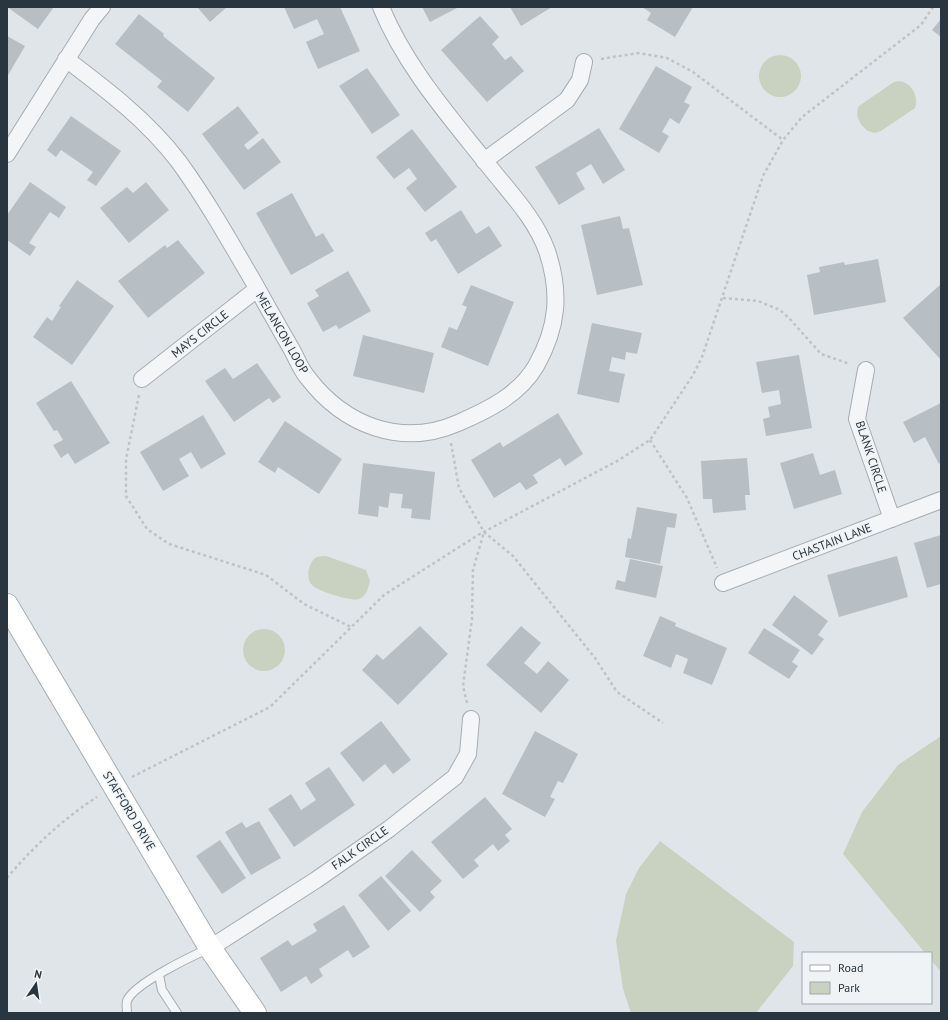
<svg xmlns="http://www.w3.org/2000/svg" width="948" height="1020" font-family="'PT Sans',sans-serif">
  <rect width="100%" height="100%" fill="#e0e5e9"/>
  <path fill="#c9d2c1" d="M759 76a21 21 0 1 1 42 0a21 21 0 1 1-42 0Z
    M899,81C912,82 919,97 915,108L881,131L875,133L868,131C860,125 854,115 859,106L894,82Z
    M326,556L366,570L370,581C368,588 367,596 359,599C352,602 317,591 312,585C306,579 308,565 314,559C317,556 322,556 326,556Z
    M243 650a21 21 0 1 1 42 0a21 21 0 1 1-42 0Z
    M941,736V972L931,960V953H925L843,854L862,812L898,765Z
    M660,841L794,942L793,966L756,1013H631L623,989L616,941L626,894L639,868Z"/>
  <path fill="#b7bfc5" d="M7,7H54L38,29Z
    M197,7H227L210,22Z
    M284,7H340L360,51L318,69L306,42L324,34L317,19L294,29Z
    M422,7H459L430,22Z
    M510,7H552L521,26Z
    M642,7H693L675,37L647,20L651,13Z
    M139,14L164,34L163,36L215,78L188,112L157,87L162,81L115,44Z
    M480,16L499,37L492,44L505,60L511,56L524,71L487,102L441,50Z
    M941,19V37L932,30Z
    M7,36L25,46L7,77Z
    M656,66L692,87L684,102L690,105L679,124L670,118L662,132L669,136L659,153L619,129Z
    M367,68L400,115L372,134L339,86Z
    M238,106L259,133L244,145L248,150L263,138L281,162L244,190L202,134Z
    M71,116L121,151L96,186L87,180L93,172L61,150L56,157L47,150Z
    M599,128L625,170L603,184L591,164L576,173L585,189L559,205L535,167Z
    M412,129L457,187L425,212L406,188L417,179L409,168L394,179L376,157Z
    M30,182L66,207L59,218L50,212L29,243L36,247L30,256L7,240V215Z
    M146,182L169,210L129,243L100,208L127,187L133,193Z
    M292,193L316,237L323,233L334,251L291,275L256,213Z
    M461,210L476,234L489,226L502,246L458,274L436,239L431,242L425,233Z
    M620,216L623,229L629,228L643,285L597,295L581,225Z
    M178,240L205,273L148,318L118,281L165,245L167,248Z
    M878,259L886,302L814,315L807,275L820,272L819,267L844,262L845,265Z
    M348,271L371,311L339,329L336,325L323,332L307,303L319,296L315,290Z
    M77,280L114,306L72,365L33,337L47,317L52,321L61,307L59,306Z
    M941,284V360L903,318Z
    M471,285L514,302L488,366L441,347L449,327L457,330L467,307L462,305Z
    M592,323L642,333L637,354L626,352L625,360L612,357L609,371L625,374L619,403L577,394Z
    M363,335L434,353L424,393L353,376Z
    M799,355L812,428L766,436L763,419L770,417L768,407L781,404L779,390L762,393L756,362Z
    M257,363L281,397L273,403L269,398L234,422L205,381L225,368L233,379Z
    M71,381L110,443L75,464L68,453L61,458L53,445L63,440L57,430L54,431L36,403Z
    M941,403V462L939,464L925,437L914,443L903,422Z
    M558,413L583,454L565,466L560,458L533,475L538,483L526,490L520,482L494,498L471,460L500,442L503,447Z
    M203,415L226,454L201,469L191,452L179,459L189,476L163,491L140,452Z
    M285,421L342,459L319,494L278,467L275,473L258,462Z
    M813,453L820,475L835,470L842,494L794,509L780,463Z
    M747,458L750,495H745L746,510L713,513L712,499H703L701,461Z
    M363,463L435,472L430,520L411,518L412,509L401,508L403,494L390,493L388,508L379,506L378,517L358,514Z
    M637,507L677,514L675,528L667,527L660,564L625,557L628,538L631,539Z
    M941,535V584L927,588L914,543Z
    M897,556L908,597L839,617L827,575Z
    M630,559L663,566L656,598L615,589L617,580L625,582Z
    M794,595L828,621L818,635L824,639L812,655L772,625Z
    M660,616L676,623L675,626L727,648L712,685L683,673L688,659L676,654L671,668L643,656Z
    M420,626L448,654L398,705L362,670L377,654L383,660Z
    M521,626L541,643L524,663L537,674L548,661L569,680L541,713L486,665Z
    M764,628L800,650L792,662L798,666L789,679L748,653Z
    M381,721L411,760L393,774L385,764L363,782L340,753Z
    M535,731L578,754L563,783L558,781L550,797L555,799L545,817L502,794Z
    M329,767L355,805L294,847L268,809L291,794L301,810L316,800L305,783Z
    M485,797L512,829L505,835L510,841L498,851L493,844L474,860L479,866L463,879L431,842Z
    M259,821L281,858L251,875L225,832L242,822L246,828Z
    M220,840L246,878L222,894L196,856Z
    M412,850L442,881L430,892L435,897L420,912L385,876Z
    M381,876L411,911L388,931L358,895Z
    M344,905L370,947L353,958L348,950L319,969L323,976L311,984L306,976L281,992L260,958L288,940L292,946L317,931L313,924Z"/>
  <g fill="none" stroke-linecap="round" stroke-linejoin="round">
    <defs>
      <path id="lane" d="M159,975L162,990L177,1013
        M127,1013C127,1009 126,1004 127,1001C133,984 192,956 210,948"/>
      <path id="street" d="M66,59C107,90 148,121 179,162C208,202 232,245 257,288C268,308 280,329 292,350C297,359 301,370 308,378C344,425 401,448 458,423C488,410 519,395 536,366C558,327 561,293 547,251C536,220 512,195 492,170C451,118 406,68 381,7
        M7,154L92,19L102,7
        M484,161L567,100L580,80L584,62
        M866,370L857,419L892,519
        M142,379L257,289
        M723,583L941,500
        M210,948L316,880L389,829L455,777L468,754L471,719"/>
      <path id="secondary" d="M7,605L210,948L255,1013"/>
    </defs>
    <use href="#lane" stroke="#a5adb3" stroke-width="10"/>
    <use href="#street" stroke="#a5adb3" stroke-width="18"/>
    <use href="#secondary" stroke="#a5adb3" stroke-width="24"/>
    <path stroke="#bec3c7" stroke-width="2.5" stroke-dasharray="3 3" stroke-linecap="butt" d="M601,59L638,53L667,58L693,72L783,140
      M723,298L758,301L780,310L789,318L821,354L850,364
      M139,395L126,459V496L147,529L169,544L266,575L304,604L351,627
      M650,440L687,498L717,568
      M451,443L459,488L484,532L513,556L595,658L617,692L663,723
      M467,703L463,686L472,619L473,570L484,532
      M132,777L270,707L384,595L478,535L619,460L650,440L693,375L702,357L763,176L783,140L802,117L921,25L933,7
      M7,878C33,847 63,819 97,797"/>
    <use href="#lane" stroke="#f3f5f7" stroke-width="8"/>
    <use href="#street" stroke="#f3f5f7" stroke-width="16"/>
    <use href="#secondary" stroke="#fff" stroke-width="22"/>
  </g>
  <g text-anchor="middle" stroke-width="3" stroke-linejoin="round" paint-order="stroke">
    <g font-size="12" fill="#29353f" stroke="#eff3f6">
      <text transform="translate(282 333) rotate(60)" y="4">MELANCON LOOP</text>
      <text transform="translate(200 334) rotate(-38)" y="4">MAYS CIRCLE</text>
      <text transform="translate(871 457) rotate(72)" y="4">BLANK CIRCLE</text>
      <text transform="translate(832 542) rotate(-21)" y="4">CHASTAIN LANE</text>
      <text transform="translate(129 811) rotate(59)" y="4">STAFFORD DRIVE</text>
      <text transform="translate(360 848) rotate(-35)" y="4">FALK CIRCLE</text>
    </g>
  </g>
  <rect width="948" height="1020" fill="none" stroke="#29353f" stroke-width="16"/>
  <rect x="802" y="952" width="130" height="52" fill="#eff3f6" stroke="#a0a7ad"/>
  <rect x="810" y="965" width="20" height="6" fill="#ffffff" stroke="#a0a7ad"/>
  <text x="838" y="972" font-size="12" fill="#29353f">Road</text>
  <rect x="810" y="982" width="20" height="12" fill="#c9d2c1" stroke="#a0a7ad"/>
  <text x="838" y="992" font-size="12" fill="#29353f">Park</text>
  <g transform="translate(36 984) rotate(13)" stroke="#eff3f6" stroke-width="3" paint-order="stroke">
  <path d="M0-3L7 15L0 10L-7 15Z" fill="#29353f"/>
  <text y="-6" font-size="11" font-weight="bold" text-anchor="middle" fill="#29353f">N</text>
  </g>
</svg>
